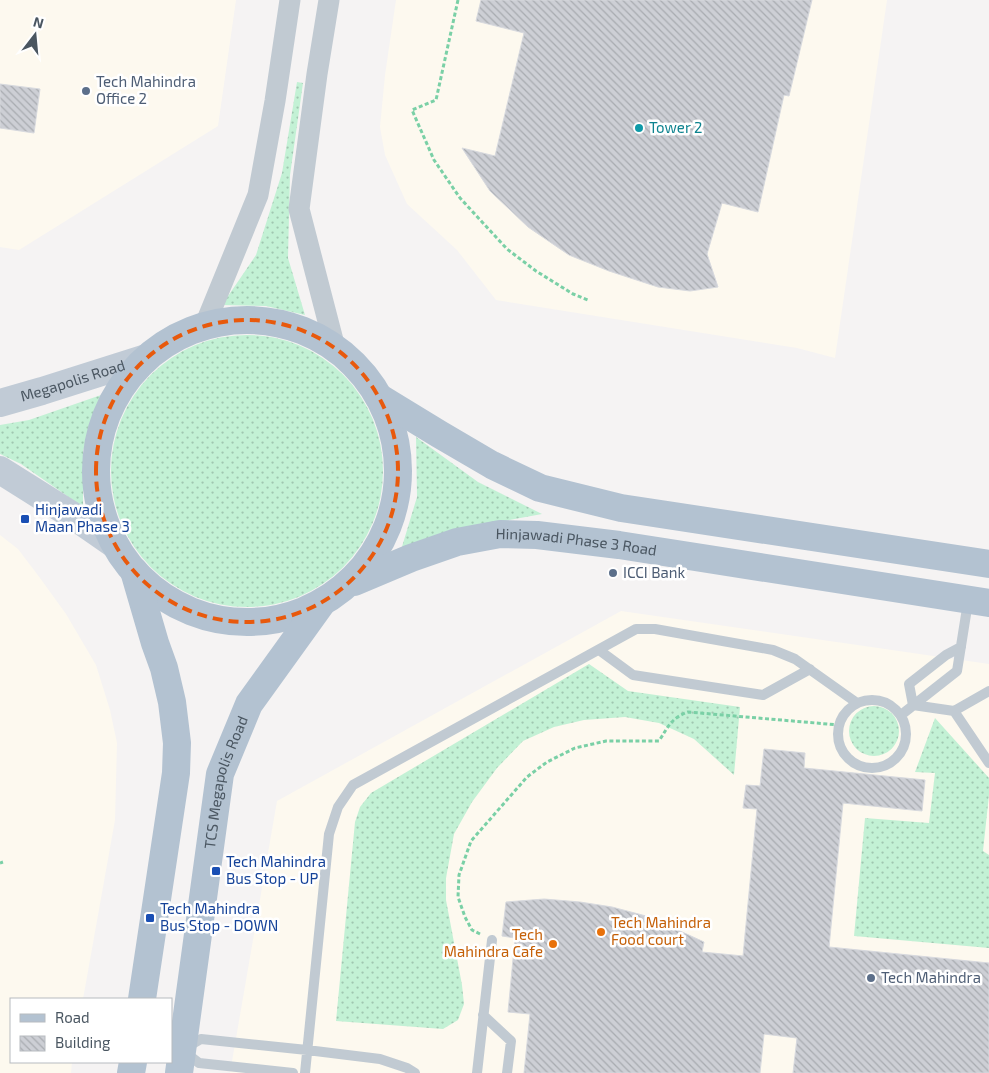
<svg xmlns="http://www.w3.org/2000/svg" width="989" height="1073" font-family="'Exo 2',sans-serif">
  <defs>
    <pattern id="grass-dots" width="8" height="8" patternUnits="userSpaceOnUse" patternTransform="scale(1.25)"><rect width="8" height="8" fill="#c3f1d5"/><path d="M2 2h.1M6 6h.1" fill="none" stroke="#a0c6b0" stroke-width="1.8" stroke-linecap="round"/></pattern>
    <pattern id="building-back-hatch" width="6" height="6" patternUnits="userSpaceOnUse" patternTransform="scale(1.25)"><rect width="6" height="6" fill="#cdcfd5"/><path d="M-1 5l2 2M0 0l6 6M5-1l2 2" fill="none" stroke="#a8abb0"/></pattern>
  </defs>
  <rect width="100%" height="100%" fill="#f5f3f3"/>
  <path fill="#fdf9ef" d="M0,0H236L218,126L19,250L0,247Z
    M396,0H887L835,358L797,348L496,300L457,250L407,204L385,155L380,127L385,75Z
    M0,535L18,549L40,578L66,614L96,665L110,710L117,743L115,820L83,999H11V1062H72L71,1073H0Z
    M621,611L989,664V1073H230L277,801Z"/>
  <path fill="url(#grass-dots)" d="M297,82L303,83L290,175L288,258L305,315L266,306L222,305L256,255L282,173Z
    M111 471a136 136 0 1 1 272 0a136 136 0 1 1-272 0Z
    M101,395L83,451V507L21,464L0,454V425L29,420Z
    M416,437L478,482L542,514L472,527L401,550L417,497Z
    M589,664L628,691L740,707L734,775L694,739L659,723L625,717L584,720L554,727L523,741L497,768L472,802L454,834L446,878V900L462,985L464,1004L458,1020L443,1029L336,1021L355,822L360,807L371,793Z
    M849 731a25 25 0 1 1 50 0a25 25 0 1 1-50 0Z
    M935,718L989,778V795L983,851L989,855V948L854,936L865,818L929,823L935,773L915,772Z"/>
  <path fill="url(#building-back-hatch)" stroke="#d7d9de" d="M481,0H812L789,96L784,95L758,212L722,203L707,254L718,287L690,291L658,287L609,271L569,255L528,227L490,191L462,148L495,156L524,33L476,21Z
    M0,84L40,89L34,133L0,128Z
    M764,749L805,753L804,768L925,780L922,811L843,803L829,947L989,963V1073H793L797,1038L764,1034L760,1073H524L530,1014L508,1012L515,938L502,936L506,902L544,899L580,902L612,907L646,916L680,931L704,942L702,952L743,956L757,809L743,808L746,785L760,786Z"/>
  <g fill="none" stroke-linecap="round" stroke-linejoin="round">
    <path stroke="#7ad0a6" stroke-width="3" stroke-dasharray="4 2.5" stroke-linecap="butt" d="M458,0L436,100L412,110L434,160L460,198L507,249L536,271L573,294L588,300
      M0,863L3,862
      M480,934L472,930L465,917L458,897L459,875L471,841L527,777L547,762L575,748L606,741H659C668,727 671,718 688,712L839,725"/>
    <path stroke="#c1cad2" stroke-width="10" d="M599,650L633,675L763,695L810,669
      M838 734a34 34 0 1 1 68 0a34 34 0 1 1-68 0Z
      M913,705L909,684L946,655L961,647
      M913,705L954,711L989,691
      M954,711L989,763
      M901,715L957,671L968,602
      M483,1015L511,1041L507,1073
      M293,1073L199,1063L182,1050L201,1039L307,1050L380,1059L407,1068L415,1073
      M305,1073L329,834L338,807L353,785L636,629H655L773,650L795,659L857,703
      M477,1073L492,940"/>
    <path stroke="#c1cad2" stroke-width="21" d="M329,0L317,74L299,209L335,348
      M205,325L258,195L275,101L290,0"/>
    <g stroke="#c1cbd6" stroke-width="28">
      <path id="s1" d="M0,403L42,391L146,358"/>
      <path d="M0,470L78,519L114,544"/>
    </g>
    <g stroke="#b3c2d1" stroke-width="28">
      <circle cx="247" cy="471" r="151"/>
      <path d="M380,398L439,434L492,465L540,488L621,508L989,564"/>
      <path d="M134,571L155,643L164,668L172,702L177,743L176,773L142,999"/>
      <path id="s2" d="M354,582L411,558L457,542L500,534L537,535L619,545L989,603"/>
      <path d="M131,1073L133,1062"/>
      <path id="s3" d="M179,1073L220,774L249,704L321,604"/>
    </g>
  </g>
  <path fill="none" stroke="#e8590c" stroke-width="4" stroke-dasharray="10 6" stroke-linejoin="round" d="M96 471a151 151 0 1 1 302 0a151 151 0 1 1-302 0Z"/>
  <g fill="#5c6f8a" stroke="#fff" stroke-width="2">
    <circle cx="86" cy="91" r="5"/>
    <circle cx="613" cy="573" r="5"/>
    <circle cx="871" cy="978" r="5"/>
  </g>
  <circle fill="#0f9aa8" stroke="#fff" stroke-width="2" cx="639" cy="128" r="5"/>
  <g fill="#1a4fb4" stroke="#fff" stroke-width="2">
    <rect x="20" y="514" width="10" height="10" rx="2.5"/>
    <rect x="211" y="866" width="10" height="10" rx="2.5"/>
    <rect x="145" y="913" width="10" height="10" rx="2.5"/>
  </g>
  <g fill="#e8710a" stroke="#fff" stroke-width="2">
    <circle cx="601" cy="932" r="5"/>
    <circle cx="553" cy="944" r="5"/>
  </g>
  <g text-anchor="middle" stroke-width="5" stroke-linejoin="round" paint-order="stroke">
    <g font-size="15" fill="#4e5e75" stroke="#fff" text-anchor="start">
      <text x="96" y="87">Tech Mahindra<tspan x="96" dy="17">Office 2</tspan></text>
      <text x="623" y="578">ICCI Bank</text>
      <text x="881" y="983">Tech Mahindra</text>
    </g>
    <g font-size="15" fill="#0d838f" stroke="#fff" text-anchor="start">
      <text x="649" y="133">Tower 2</text>
    </g>
    <g font-size="15" fill="#4a5661" stroke="#fff">
      <text dy="5" stroke="none"><textPath href="#s1" startOffset="76">Megapolis Road</textPath></text>
      <text dy="5" stroke="none"><textPath href="#s2" startOffset="231">Hinjawadi Phase 3 Road</textPath></text>
      <text dy="5" stroke="none"><textPath href="#s3" startOffset="295">TCS Megapolis Road</textPath></text>
    </g>
    <g font-size="15" fill="#164399" stroke="#fff" text-anchor="start">
      <text x="35" y="515">Hinjawadi<tspan x="35" dy="17">Maan Phase 3</tspan></text>
      <text x="226" y="867">Tech Mahindra<tspan x="226" dy="17">Bus Stop - UP</tspan></text>
      <text x="160" y="914">Tech Mahindra<tspan x="160" dy="17">Bus Stop - DOWN</tspan></text>
    </g>
    <g font-size="15" fill="#c56008" stroke="#fff" text-anchor="start">
      <text x="611" y="928">Tech Mahindra<tspan x="611" dy="17">Food court</tspan></text>
      <text x="543" y="940" text-anchor="end">Tech<tspan x="543" dy="17">Mahindra Cafe</tspan></text>
    </g>
  </g>
  <rect x="10" y="998" width="162" height="65" fill="#ffffff" stroke="#b7bbc0"/>
  <rect x="20" y="1014" width="25" height="8" fill="#b3c2d1" stroke="#b7bbc0"/>
  <text x="55" y="1023" font-size="15" fill="#4a5661">Road</text>
  <rect x="20" y="1036" width="25" height="15" fill="url(#building-back-hatch)" stroke="#b7bbc0"/>
  <text x="55" y="1048" font-size="15" fill="#4a5661">Building</text>
  <g transform="translate(35 35) rotate(16)" stroke="#ffffff" stroke-width="4" paint-order="stroke">
  <path d="M0-4L9 19L0 12L-9 19Z" fill="#4a5661"/>
  <text y="-8" font-size="14" font-weight="bold" text-anchor="middle" fill="#4a5661">N</text>
  </g>
</svg>
